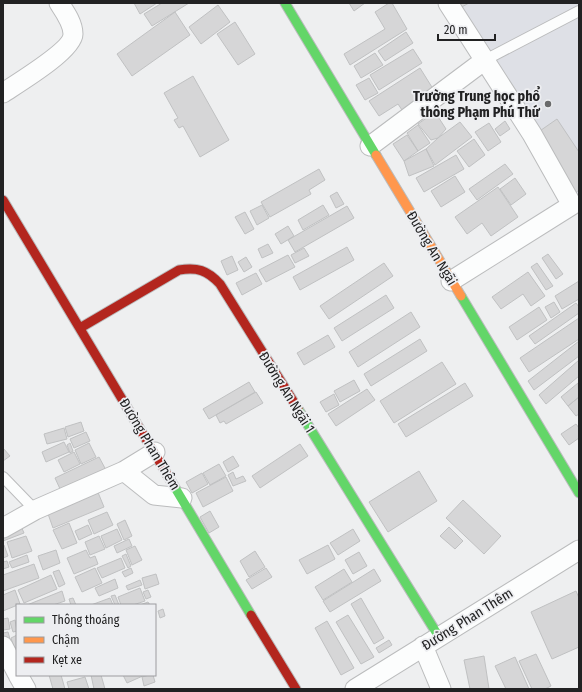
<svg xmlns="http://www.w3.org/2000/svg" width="582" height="692" font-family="'Fira Sans Condensed',sans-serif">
  <rect width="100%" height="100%" fill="#eeeff0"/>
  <path fill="#dee0e6" d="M454,3H579V205Z"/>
  <path fill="#d6d6d7" stroke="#c0c1c2" d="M134,3H157L140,14Z
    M162,3H189L152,26L144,14Z
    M349,3H365L354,11Z
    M389,3H392L407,29L350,65L344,54L385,29L375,12Z
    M455,3H469L458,9Z
    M218,5L230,22L201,44L189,27Z
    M175,12L190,35L132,76L117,54Z
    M235,22L255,54L238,65L217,34Z
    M406,32L413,43L385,61L378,51Z
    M413,49L422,63L379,90L370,75Z
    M375,53L383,65L361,78L354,66Z
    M420,68L435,92L404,113L398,104L379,116L369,101Z
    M193,76L229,140L200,157L183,126L179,128L174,120L178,118L164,93Z
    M369,78L378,93L365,100L356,85Z
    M435,112L446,129L438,138L431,140L418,124Z
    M557,119L579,152V190L574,194L534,135Z
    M505,121L510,129L500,136L495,129Z
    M460,122L472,137L435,165L426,149L438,138Z
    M489,123L501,142L488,151L475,132Z
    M418,125L430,143L418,151L407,133Z
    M407,135L418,151L404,161L393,144Z
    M474,139L485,155L469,167L457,151Z
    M426,149L434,166L409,176L404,161Z
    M456,155L464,169L424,192L416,178Z
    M505,164L513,174L477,200L469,189Z
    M319,169L325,180L309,190L311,194L270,217L261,202Z
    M455,176L465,192L441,207L431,191Z
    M515,178L526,194L511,205L500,189Z
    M498,187L518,217L491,236L482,223L467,234L455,217Z
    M337,192L344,204L336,208L330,196Z
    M262,205L269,218L257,225L250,211Z
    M323,205L329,215L303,230L298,220Z
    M347,206L354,218L295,252L288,240Z
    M245,212L254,229L245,234L235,217Z
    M288,226L294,236L281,244L275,234Z
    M268,244L273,253L262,258L258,249Z
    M347,247L354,260L300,290L293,277Z
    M304,248L309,256L295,263L291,255Z
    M548,254L563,274L556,279L542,258Z
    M288,255L295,267L266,282L259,270Z
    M232,256L238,270L227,275L221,261Z
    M246,257L252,267L244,272L238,262Z
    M384,263L393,276L329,319L320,306Z
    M537,263L553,286L546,290L531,267Z
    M528,272L545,296L531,306L523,294L501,309L492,297Z
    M256,273L262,284L242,295L236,283Z
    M579,281V299L562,309L555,296Z
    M386,295L394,308L342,341L334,328Z
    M554,302L560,312L551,318L545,307Z
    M576,303L579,307V313L535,344L529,336Z
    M539,307L547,320L517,340L509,327Z
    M411,312L420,327L358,367L349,352Z
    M579,318V339L529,372L520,358Z
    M328,335L335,347L304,365L297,353Z
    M420,339L427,351L371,386L364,374Z
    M579,341V356L534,390L528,381Z
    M579,360V376L546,404L539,395Z
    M442,362L456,384L394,423L380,401Z
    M354,380L360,391L340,402L334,391Z
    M249,382L255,392L209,419L203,409Z
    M465,383L473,396L406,437L398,424Z
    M578,383L579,397L568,406L561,397Z
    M367,389L375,400L336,426L328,414Z
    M256,392L263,403L226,424L224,421L220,423L216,415Z
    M334,394L339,405L326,412L320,402Z
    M579,397V414L576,416L568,406Z
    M81,422L84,431L68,437L65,427Z
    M576,424L579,428V438L569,445L561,434Z
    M64,428L67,439L47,444L44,434Z
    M86,432L90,441L74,448L70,439Z
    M64,442L69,452L46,462L42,452Z
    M70,443L73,451L70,453L67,445Z
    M89,443L96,457L81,464L75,450Z
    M300,444L308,456L260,488L252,476Z
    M3,448L10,456L3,461Z
    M74,452L80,464L64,472L58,460Z
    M233,456L239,466L228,472L223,462Z
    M99,457L106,470L61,491L55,478Z
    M219,464L226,476L210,485L203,473Z
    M419,471L437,501L388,532L369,502Z
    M233,472L236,479L243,476L246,481L233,486L228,475Z
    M202,473L208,484L192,493L186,482Z
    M226,477L233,491L203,507L196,493Z
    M97,490L104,507L53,528L47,511Z
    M463,500L501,536L484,554L446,518Z
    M210,511L219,527L209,533L200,517Z
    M107,512L113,525L94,534L88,520Z
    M125,520L132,536L124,540L117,524Z
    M69,523L77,543L62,549L53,530Z
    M88,525L92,534L79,540L75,531Z
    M21,526L24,533L3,541V533Z
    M449,527L463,541L455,549L440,536Z
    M117,529L122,540L106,548L101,536Z
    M353,529L360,541L338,555L330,543Z
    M26,536L32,551L12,558L7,542Z
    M99,536L105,549L90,555L85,542Z
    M129,539L132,546L117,553L114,546Z
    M4,545L8,556L3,558V546Z
    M328,545L335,559L307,574L299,560Z
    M135,546L142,560L132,565L126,550Z
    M56,550L60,563L43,570L38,556Z
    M86,550L90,558L95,556L98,564L74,574L67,558Z
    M255,551L265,567L249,577L240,561Z
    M359,552L367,566L353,574L345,560Z
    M126,554L131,566L128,568L122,556Z
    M27,555L29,562L12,568L9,562Z
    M121,558L125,568L102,578L97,568Z
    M7,561L9,567L3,569V562Z
    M34,564L39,578L3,591V575Z
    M95,568L102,583L82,592L75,577Z
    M131,568L133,573L125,577L122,572Z
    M266,568L272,577L252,589L246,580Z
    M344,569L352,582L323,600L315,587Z
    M374,569L381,581L330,612L323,601Z
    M59,570L65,584L59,587L53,572Z
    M156,574L159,584L145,589L142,578Z
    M51,575L57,589L24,603L18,590Z
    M115,579L118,588L99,596L95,588Z
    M140,580L142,585L128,590L126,586Z
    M140,588L145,601L133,605H121L118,597Z
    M15,590L20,604L3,611V595Z
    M148,590L151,597L146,599L143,592Z
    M62,591L65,601L53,605H27Z
    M576,591L579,598V647L552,659L531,612Z
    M115,595L119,605H115L111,596Z
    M73,598L76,605H71L69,599Z
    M110,598L113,605H91Z
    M361,598L384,638L374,644L351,604Z
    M148,602L150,605H140Z
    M163,609L165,616L160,618L158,611Z
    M348,615L374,657L361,664L336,622Z
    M8,618L10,629L3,630V619Z
    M15,620L17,631L13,632L10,622Z
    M327,621L354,668L341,675L315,628Z
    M8,632L10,639L5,641L3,633Z
    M17,635V647L14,648L11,638Z
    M389,640L392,645L379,653L376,648Z
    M536,654L551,686L545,689H532L519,661Z
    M484,656L489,689H470L464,660Z
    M515,657L529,689H506L495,666Z
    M49,675H61L65,689H53Z
    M91,675H101L105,689H94Z
    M123,675H145L127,683Z
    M149,675H153L155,682L144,686L142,677Z
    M85,677L89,689H69L67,682Z"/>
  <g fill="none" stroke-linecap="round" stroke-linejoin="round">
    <defs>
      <path id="lane" d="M485,60L579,11
        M3,477L35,510"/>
      <path id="street" d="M448,3L532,134L572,205L451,281
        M3,93C18,83 73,50 73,34C73,23 65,12 59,3
        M370,146L485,60
        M124,471L155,452
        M3,528L35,510L124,471L154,495L182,498
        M3,646L17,673
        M423,646L441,689
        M18,675L26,689
        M355,689L579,550"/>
      <path id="fast" d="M285,3L376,155
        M461,296L579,493
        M298,409L439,637
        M168,476L251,615"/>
      <path id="slow" d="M376,155L461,296"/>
      <path id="jam" d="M3,200L168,476
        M80,328L179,270C197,267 207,270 220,284L298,409
        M251,615L296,689"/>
    </defs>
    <use href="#lane" stroke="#bbbcbd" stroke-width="12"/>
    <use href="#street" stroke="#bbbcbd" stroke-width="21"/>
    <use href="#fast" stroke="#bbbcbd" stroke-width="11"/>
    <use href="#slow" stroke="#bbbcbd" stroke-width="11"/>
    <use href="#jam" stroke="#bbbcbd" stroke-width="11"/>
    <use href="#lane" stroke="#fcfdfd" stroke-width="10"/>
    <use href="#street" stroke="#fcfdfd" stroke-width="19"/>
    <use href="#fast" stroke="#63d668" stroke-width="9"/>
    <use href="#slow" stroke="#ff974d" stroke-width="9"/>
    <use href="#jam" stroke="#b3261e" stroke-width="9"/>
  </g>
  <circle fill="#696a6b" stroke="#edeef1" stroke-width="1.5" cx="548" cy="104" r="4"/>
  <g text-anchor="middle" stroke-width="3.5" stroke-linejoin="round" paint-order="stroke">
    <g font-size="14" font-weight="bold" fill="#222223" stroke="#edeef1" text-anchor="end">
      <text x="540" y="101">Trường Trung học phổ<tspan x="540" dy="16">thông Phạm Phú Thứ</tspan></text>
    </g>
    <g font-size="14" fill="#222223" stroke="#edeef1">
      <text transform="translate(432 248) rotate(59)" y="5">Đường An Ngãi</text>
      <text transform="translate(287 392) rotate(58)" y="5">Đường An Ngãi 1</text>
      <text transform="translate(150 444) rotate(59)" y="5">Đường Phan Thêm</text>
      <text transform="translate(467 619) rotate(-32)" y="5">Đường Phan Thêm</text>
    </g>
  </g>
  <rect width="582" height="692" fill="none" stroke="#222223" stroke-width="8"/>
  <rect x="16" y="604" width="140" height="72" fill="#edeef1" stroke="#9c9c9f"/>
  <rect x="24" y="617" width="20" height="6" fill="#63d668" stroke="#9c9c9f"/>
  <text x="52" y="624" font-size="12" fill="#222223">Thông thoáng</text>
  <rect x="24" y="637" width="20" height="6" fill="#ff974d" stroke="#9c9c9f"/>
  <text x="52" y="644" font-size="12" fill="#222223">Chậm</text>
  <rect x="24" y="657" width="20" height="6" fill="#b3261e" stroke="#9c9c9f"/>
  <text x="52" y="664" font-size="12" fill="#222223">Kẹt xe</text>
  <path d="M438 34v6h57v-6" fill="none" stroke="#222223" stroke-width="2"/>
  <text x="444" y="34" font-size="12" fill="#222223" stroke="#edeef1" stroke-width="3" paint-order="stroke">20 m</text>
</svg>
